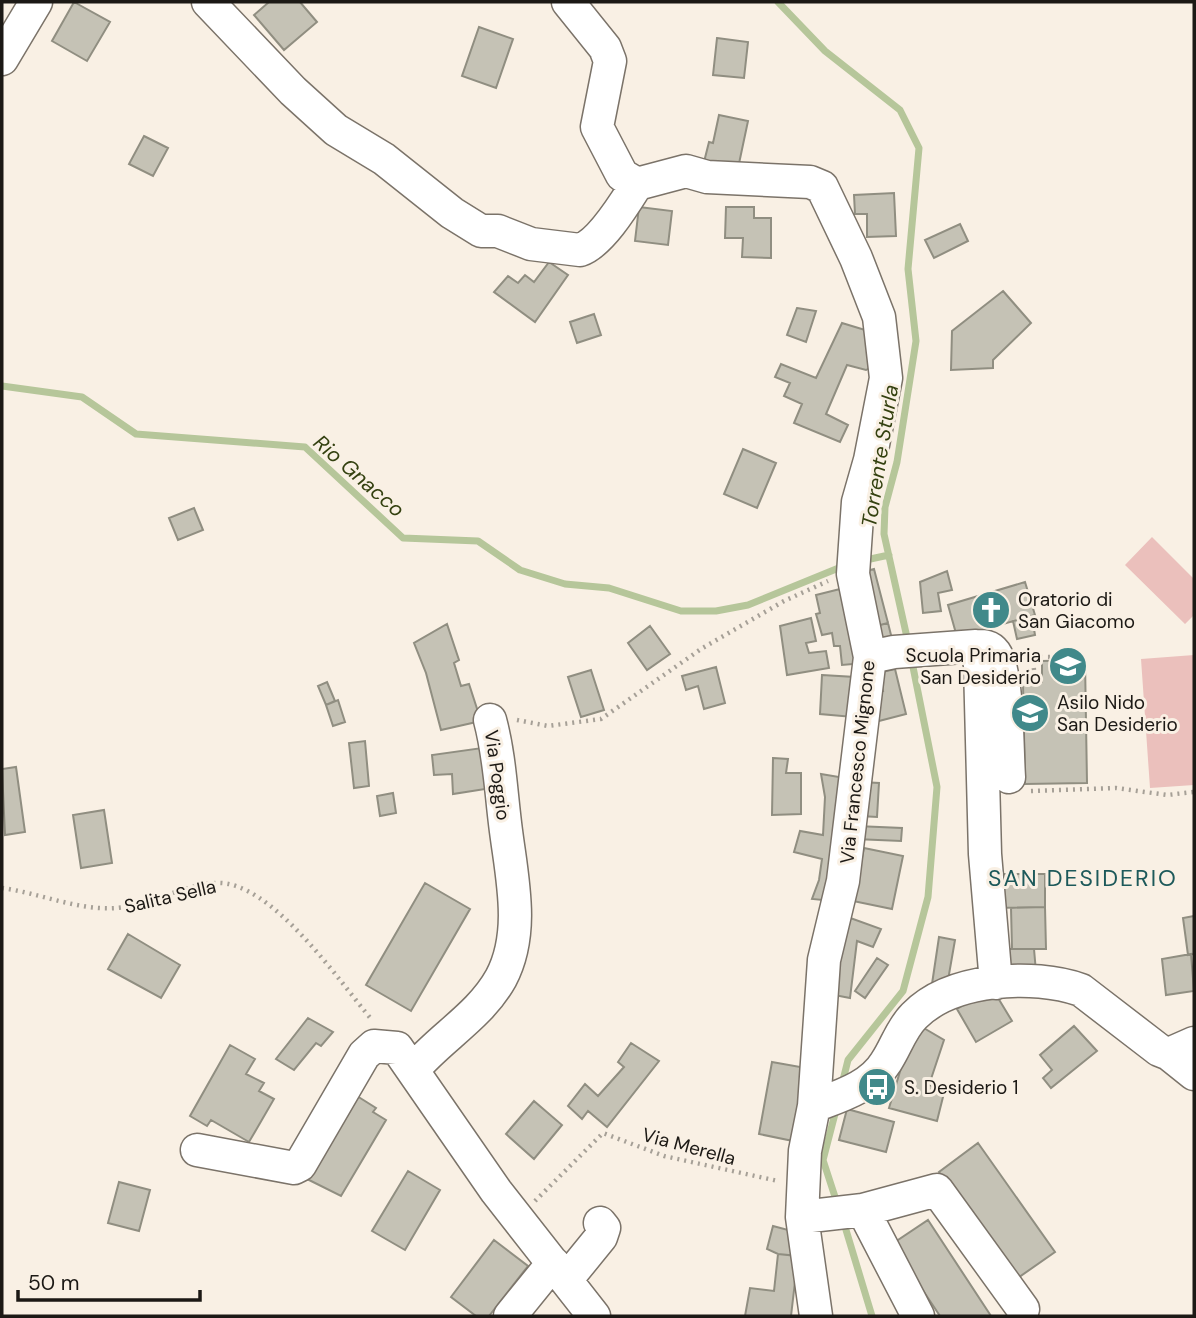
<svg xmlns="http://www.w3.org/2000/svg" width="1196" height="1318" font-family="'DM Sans',sans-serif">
  <rect width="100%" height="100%" fill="#f9f0e4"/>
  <path fill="#ebc0bc" d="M1152,537L1194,579V615L1185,624L1125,565Z
    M1194,655V785L1150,788L1141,659Z"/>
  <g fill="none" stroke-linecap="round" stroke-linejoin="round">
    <path stroke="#b6c69a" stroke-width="7" d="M778,2L825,51L900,110L919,148L908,269L916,341L897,462L885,507L884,534L908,642
      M2,386L82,397L136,434L305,447L403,538L478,541L520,570L565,584L609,588L681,611H716L748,605L846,565
      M861,561L889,555
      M842,1084L848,1060L903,991L928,897L937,787L911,657
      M837,1106L823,1160L838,1206
      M843,1220L872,1316"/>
  </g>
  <path fill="#c5c2b5" stroke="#908e81" stroke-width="2" d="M74,2L110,22L87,61L52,41Z
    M269,2H300L317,22L284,50L254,15Z
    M479,27L513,39L496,88L462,76Z
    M717,38L748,42L744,78L713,75Z
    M719,115L748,121L737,173L703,166L709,142L713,143Z
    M144,136L168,148L153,176L129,164Z
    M894,193L896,236L867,237V214H855L854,195Z
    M639,207L672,211L668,245L635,241Z
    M726,207H754V218H771V258L742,257L743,238H725Z
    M960,224L968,241L934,258L925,240Z
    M549,262L568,275L535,322L494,292L508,276L518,283L525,275L534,282Z
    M1003,291L1031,323L993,360V368L951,370L952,331Z
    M797,308L816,311L806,342L787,335Z
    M594,314L601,335L577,343L570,322Z
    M842,323L875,333V365L866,370L847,365L826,414L848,425L840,442L794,423L802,404L784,396L790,383L775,377L781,364L816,378Z
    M743,449L776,463L757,508L724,494Z
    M194,508L203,530L178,540L169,518Z
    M874,569L888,623L872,627L859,573Z
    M947,571L952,590L938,593L941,611L923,613L920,582Z
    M1025,582L1035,615L957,637L948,605Z
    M848,587L864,663L842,665L840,646H834L832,633L822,635L816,614L820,613L816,595Z
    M1032,617L1035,635L1017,639L1013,621Z
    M811,618L816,641L806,643L809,653L826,651L829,668L787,675L780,626Z
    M888,623L893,643L877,646L872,627Z
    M447,624L459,660L454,663L461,686L469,684L481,721L441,730L426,673L414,643Z
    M650,626L670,654L647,670L628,643Z
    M1085,660L1087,783L1025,784L1023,683L1042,682V661Z
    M716,667L725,703L704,709L698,686L686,690L682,676Z
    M895,669L906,714L879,721L872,694L883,691L878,673Z
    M591,670L604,710L581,717L568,677Z
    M822,675L855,677L853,717L820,714Z
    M327,682L335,701L326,705L318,686Z
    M338,700L345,722L333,726L326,705Z
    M365,741L369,786L354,788L349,743Z
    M489,747L498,787L453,794L452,774L434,775L432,755Z
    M773,758L788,759L786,773H801V814L772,815Z
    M16,767L25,832L5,835L2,769Z
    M821,774L851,779L833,901L812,899L819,880L822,859L794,852L800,831L823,835L825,797Z
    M861,782L879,783L877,817L860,816Z
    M393,793L396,813L380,816L377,796Z
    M104,810L112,863L81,868L73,815Z
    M856,826L902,828L901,841L855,839Z
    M864,848L903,856L892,909L853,901Z
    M994,874H1045V907L994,908Z
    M425,883L470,909L411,1011L366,985Z
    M1045,907L1046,949H1012L1011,908Z
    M842,915L881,929L873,947L857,941L850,998L829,994Z
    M1194,916V954L1188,955L1183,918Z
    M128,934L180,965L161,998L108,969Z
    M939,937L955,940L947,986L932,984Z
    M1001,949H1034L1036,972H1001Z
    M1191,954L1194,991L1166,995L1162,959Z
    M877,958L888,965L865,998L855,991Z
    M992,988L1012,1021L976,1042L957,1009Z
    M308,1018L333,1032L321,1046L316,1043L294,1070L276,1059Z
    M1074,1026L1097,1051L1051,1088L1043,1078L1052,1070L1040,1055Z
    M922,1027L944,1040L929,1085L945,1089L937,1121L889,1108L905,1055Z
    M631,1043L659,1061L607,1127L588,1111L582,1119L568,1106L585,1084L598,1096L624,1067L618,1062Z
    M230,1045L255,1059L246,1074L264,1083L259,1091L274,1099L249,1142L211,1120L207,1126L190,1116Z
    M772,1062L806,1068L793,1141L759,1134Z
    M357,1096L376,1108L373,1112L386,1120L341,1196L307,1179Z
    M534,1101L562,1125L534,1159L506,1134Z
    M847,1109L894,1122L886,1152L839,1140Z
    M978,1143L1055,1252L1015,1280L939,1172Z
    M408,1171L440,1190L405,1250L372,1231Z
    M119,1182L150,1190L139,1231L108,1223Z
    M928,1220L991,1316H940L892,1244Z
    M773,1226L792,1231L798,1256L778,1254L767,1249Z
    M494,1240L528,1266L489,1316H476L451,1297Z
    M778,1254L798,1256L791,1316H745L750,1288L774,1291Z"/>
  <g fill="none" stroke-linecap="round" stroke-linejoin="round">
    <defs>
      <path id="minor" d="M208,2L293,91L336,130L384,159L452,213L481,231H498L531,244L580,250C601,243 625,203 637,184
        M568,2L605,48L610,61L597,127L622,175L637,184L686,171L707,177L810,182L822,187L856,258L879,317L886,378L870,460L858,502L853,574L870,657L843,881L824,960L814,1106L805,1151L802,1217L816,1316
        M2,59L36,2
        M976,646C984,646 990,646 995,653C1008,671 1007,751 1009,777
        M870,657L894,652L976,646L980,665L985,854L996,983
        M1169,1054L1194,1074
        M413,1070C441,1037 480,1016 501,978C525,933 512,878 506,831C501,794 500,757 490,720
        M814,1106C840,1096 871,1087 886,1062C896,1047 901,1029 914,1016C951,978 1033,973 1081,990L1159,1050L1169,1054L1194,1043
        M197,1150L294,1168L300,1165L364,1055L374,1046L397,1048L496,1191L594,1316
        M863,1210L918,1316
        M802,1217L863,1210L937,1190L1023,1309
        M566,1280L601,1237L604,1228L600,1223
        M510,1316L553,1263"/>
    </defs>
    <use href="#minor" stroke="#7b7369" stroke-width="35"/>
    <path stroke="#a6a097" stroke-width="4.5" stroke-dasharray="2 5" stroke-linecap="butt" d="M1028,671H1034L1033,657H1058
      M517,720L548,726L601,719L701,649L784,601L828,581
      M1031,791L1116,788L1167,795L1194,792
      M2,888C39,893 79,911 117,908C151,905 182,885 216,883C271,880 339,981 372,1020
      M535,1201L603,1133L664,1156L778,1181"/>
    <use href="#minor" stroke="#fff" stroke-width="32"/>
  </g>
  <defs>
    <symbol id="church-disc" viewBox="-11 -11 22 22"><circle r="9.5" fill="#41898a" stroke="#f9f0e4"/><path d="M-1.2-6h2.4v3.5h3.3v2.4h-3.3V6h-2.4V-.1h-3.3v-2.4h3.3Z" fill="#fff"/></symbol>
    <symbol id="school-disc" viewBox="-11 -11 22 22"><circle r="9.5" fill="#41898a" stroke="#f9f0e4"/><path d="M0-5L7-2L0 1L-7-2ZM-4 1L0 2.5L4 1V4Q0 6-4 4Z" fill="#fff"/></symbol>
    <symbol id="bus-disc" viewBox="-11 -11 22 22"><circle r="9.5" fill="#41898a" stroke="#f9f0e4"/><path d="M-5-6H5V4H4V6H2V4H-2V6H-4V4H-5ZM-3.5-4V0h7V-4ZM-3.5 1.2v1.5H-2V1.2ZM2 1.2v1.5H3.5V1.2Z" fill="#fff"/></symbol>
  </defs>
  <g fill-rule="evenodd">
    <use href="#church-disc" x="969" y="588" width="44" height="44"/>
    <use href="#school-disc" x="1046" y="644" width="44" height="44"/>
    <use href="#school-disc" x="1008" y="691" width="44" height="44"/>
    <use href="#bus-disc" x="855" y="1065" width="44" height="44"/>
  </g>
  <g text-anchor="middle" stroke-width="6" stroke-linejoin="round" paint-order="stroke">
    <g font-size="19" fill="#1c1915" stroke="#f9f0e4" text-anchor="start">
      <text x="1018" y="606">Oratorio di<tspan x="1018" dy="22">San Giacomo</tspan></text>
      <text x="1041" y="662" text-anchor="end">Scuola Primaria<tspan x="1041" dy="22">San Desiderio</tspan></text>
      <text x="1057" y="709">Asilo Nido<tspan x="1057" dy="22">San Desiderio</tspan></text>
      <text x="904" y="1094">S. Desiderio 1</text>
    </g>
    <g font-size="19" fill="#1c1915" stroke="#f9f0e4">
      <text transform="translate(857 762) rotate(-84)" y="7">Via Francesco Mignone</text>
      <text transform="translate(498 775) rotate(82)" y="7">Via Poggio</text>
      <text transform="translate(170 896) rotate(-13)" y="7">Salita Sella</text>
      <text transform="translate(689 1146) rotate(15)" y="7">Via Merella</text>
    </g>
    <g font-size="21" font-style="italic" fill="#344110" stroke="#f9f0e4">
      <text transform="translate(880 456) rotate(-81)" y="7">Torrente Sturla</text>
      <text transform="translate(359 476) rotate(41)" y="7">Rio Gnacco</text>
    </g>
    <g font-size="23" letter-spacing="2" fill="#1d595a" stroke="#f9f0e4">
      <text x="1083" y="886">SAN DESIDERIO</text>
    </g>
  </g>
  <rect width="1196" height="1318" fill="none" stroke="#1c1915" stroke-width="7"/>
  <path d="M18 1290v10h182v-10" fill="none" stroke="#1c1915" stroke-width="3.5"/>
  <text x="28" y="1290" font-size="21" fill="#1c1915" stroke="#f9f0e4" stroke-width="5" paint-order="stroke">50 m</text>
</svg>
